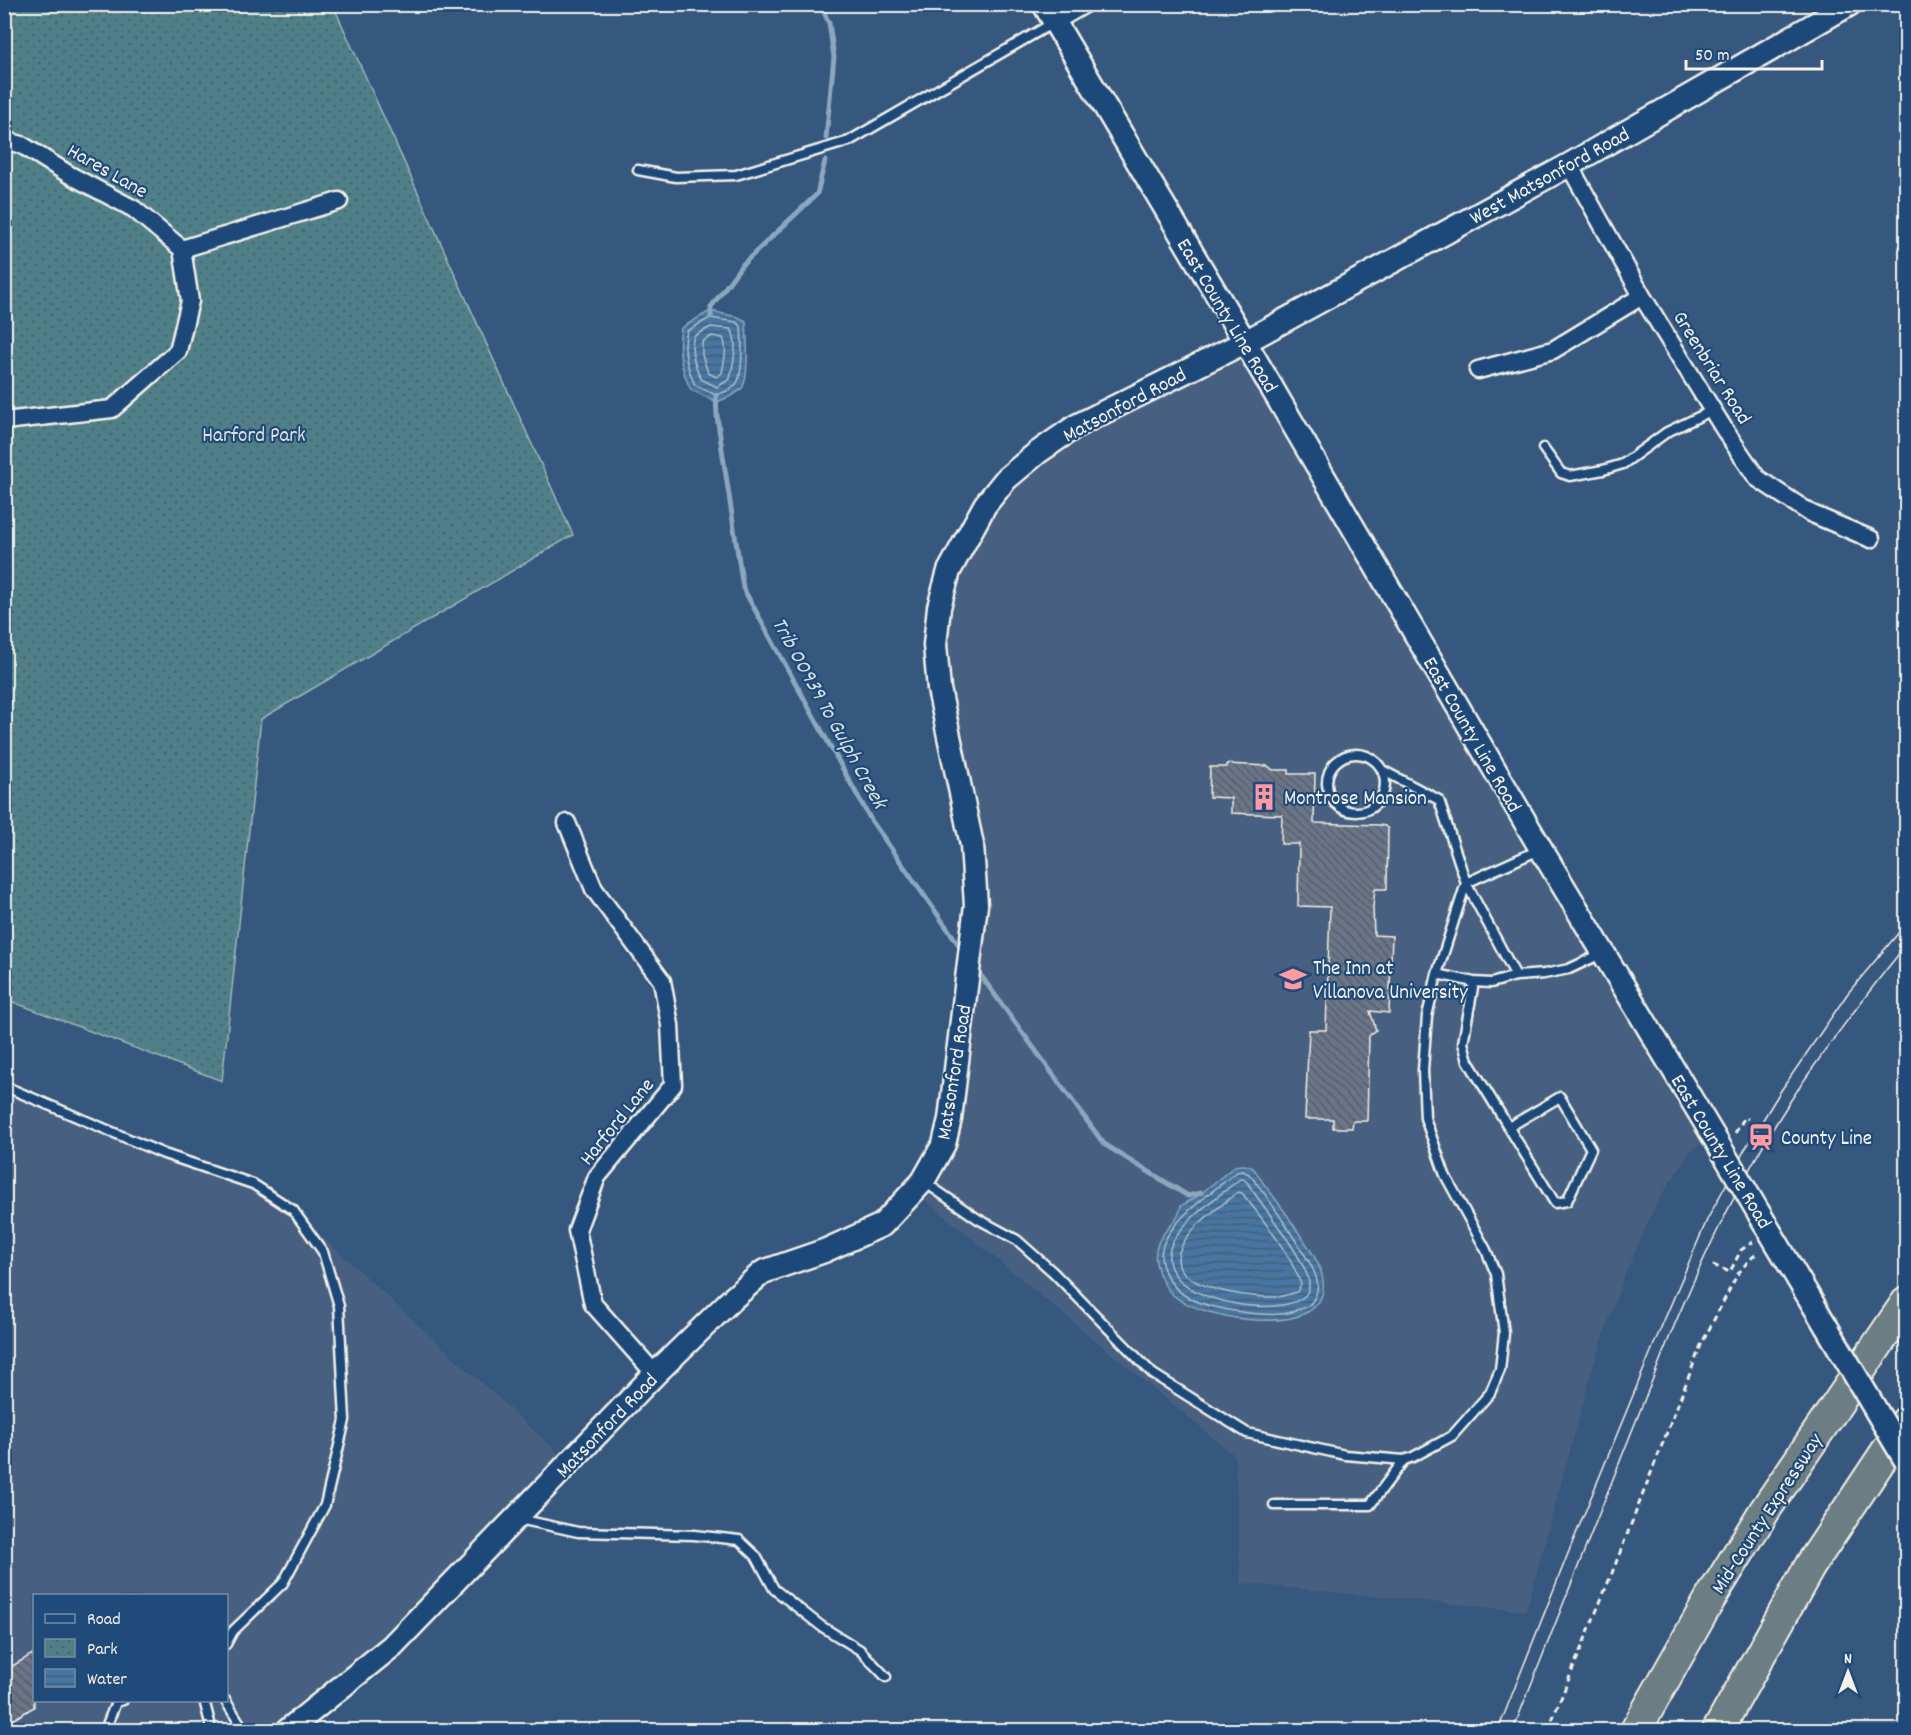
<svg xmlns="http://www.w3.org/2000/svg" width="1911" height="1735" font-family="Dekko,sans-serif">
  <defs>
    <pattern id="park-dots" width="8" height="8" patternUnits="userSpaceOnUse" patternTransform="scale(1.5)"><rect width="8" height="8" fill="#507f89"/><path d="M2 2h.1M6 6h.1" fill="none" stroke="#4d666b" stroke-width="1.8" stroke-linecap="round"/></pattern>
    <pattern id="water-rules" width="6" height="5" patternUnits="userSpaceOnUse" patternTransform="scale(1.5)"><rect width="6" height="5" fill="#4676a3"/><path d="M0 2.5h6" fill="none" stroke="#485f74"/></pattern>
    <pattern id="building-back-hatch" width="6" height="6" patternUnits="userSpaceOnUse" patternTransform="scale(1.5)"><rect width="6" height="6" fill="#6a7589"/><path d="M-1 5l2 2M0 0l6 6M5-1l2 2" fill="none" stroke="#5a5e68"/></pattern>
  </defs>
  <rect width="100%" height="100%" fill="#36577e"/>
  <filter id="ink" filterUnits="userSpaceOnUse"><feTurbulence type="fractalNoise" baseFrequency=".0167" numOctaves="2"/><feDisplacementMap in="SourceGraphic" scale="12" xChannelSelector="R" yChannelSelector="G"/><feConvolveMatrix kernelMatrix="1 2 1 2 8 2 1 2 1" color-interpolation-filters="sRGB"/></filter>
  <g filter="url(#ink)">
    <path fill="#466081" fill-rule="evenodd" d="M1245,342L1714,1137L1692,1149L1657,1202L1623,1279L1593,1367L1526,1611L1241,1583L1235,1456L913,1190L944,1145L976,905L939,689V607L1006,479Z
      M4,1086L164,1154L253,1184L293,1210L569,1463L288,1730H5ZM34,1596H226V1700H34Z"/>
    <path fill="url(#park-dots)" stroke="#a2b8b8" stroke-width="1.5" d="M4,5H333L573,535L261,719L222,1081L5,999Z"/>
    <path fill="url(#water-rules)" stroke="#8ca7bf" stroke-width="1.5" d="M710,311L738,317L746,321C747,336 750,376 742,388C737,395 724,399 717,402L691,390C681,369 677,351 681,328Z
      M1241,1165C1245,1165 1251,1166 1254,1169C1257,1172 1261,1180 1264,1184C1273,1196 1283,1208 1291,1221C1302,1239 1321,1260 1323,1281C1330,1343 1199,1319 1173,1295C1166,1289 1159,1276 1157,1267C1148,1235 1179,1226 1181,1206L1198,1196L1235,1166Z"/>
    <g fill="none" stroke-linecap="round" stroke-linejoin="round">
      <path stroke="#aec0cc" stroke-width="1.5" d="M710,318L736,322L741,326C742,341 744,370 737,383C733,389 723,393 716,395L695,385C687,367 682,350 687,331Z
        M711,327L731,329C739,342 733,364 730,379L717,387L701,379C695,365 689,351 694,336Z
        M712,336L723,338C728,348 724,362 722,373L717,377L708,373L702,355V342Z
        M1242,1171L1249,1174C1269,1197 1284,1223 1301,1249C1307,1259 1315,1269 1317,1281C1319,1290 1315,1300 1308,1306C1305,1309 1304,1307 1300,1309C1297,1309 1294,1311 1292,1312C1268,1319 1211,1309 1189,1298C1172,1289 1158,1268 1162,1249C1168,1221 1216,1189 1237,1172Z
        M1240,1179H1243L1247,1182C1260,1204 1312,1265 1309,1287C1306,1324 1154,1306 1170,1249C1177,1224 1219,1196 1240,1179Z
        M1238,1192L1242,1193C1263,1220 1289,1251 1301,1284L1297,1292C1289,1294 1283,1297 1275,1297C1253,1298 1164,1289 1180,1250C1190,1225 1218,1209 1238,1192Z"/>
      <path stroke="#8ca7bf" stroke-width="5" d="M820,4L829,23L834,57L826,138
        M711,317V307L741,266L817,194L825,161
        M716,395L717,416L743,588L871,820L964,952
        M976,969L1104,1144L1188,1196L1201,1193"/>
    </g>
    <path fill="url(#building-back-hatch)" stroke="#f4f1e8" stroke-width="1.5" d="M1227,764L1268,766L1273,770H1289V774H1315L1314,823L1379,825L1385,826L1388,829L1387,889H1375L1373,907L1374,935L1392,936L1389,1013L1370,1011L1376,1030L1369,1036L1367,1121H1353L1352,1128H1333V1119H1305L1309,1030H1326L1330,907L1298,906L1299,844H1281L1282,815L1231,813V798L1209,797L1210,767H1227Z
      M34,1653V1707L4,1725V1671Z"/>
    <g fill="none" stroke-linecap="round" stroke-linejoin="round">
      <defs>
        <path id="lane" d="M638,170L676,177L736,175L849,141L1053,23
          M1543,448L1561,473L1570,476L1603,470L1623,464L1667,432L1713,410
          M1327 783a29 29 0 1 1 58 0a29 29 0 1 1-58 0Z
          M1382,770L1439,800L1466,883L1516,976L1491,983L1474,982L1437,974L1466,883L1539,850
          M1516,976L1544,974L1569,969L1603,953
          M1474,982L1463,1043L1468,1061L1555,1203L1567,1201L1591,1149L1560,1097L1509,1127
          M4,1086L164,1154L253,1184L293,1210L323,1252L339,1306L345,1420L325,1505L283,1583L233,1631L226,1644
          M923,1181L978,1219L1017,1240L1053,1272L1153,1374L1247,1433L1345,1455L1404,1460L1370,1505H1274
          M1404,1460L1413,1457L1452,1436L1490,1393L1500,1370L1504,1333L1496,1274L1486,1250L1445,1175L1425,1118L1423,1070L1427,1016L1437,974
          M519,1519L578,1532L694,1535L739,1540L756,1556L774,1589L821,1626L860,1650L886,1677
          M204,1700L210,1723V1730
          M225,1700L244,1730
          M105,1730L116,1702L123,1700"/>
        <path id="street" d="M1054,22L1085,4
          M4,140L22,145L70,175L134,209L182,249
          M1569,165L1642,296L1726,432L1757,478L1810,513L1871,539
          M1478,370L1553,350L1642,296
          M4,421L112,409L178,351L190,301L182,249L339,201
          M567,823L594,889L662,981L670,1025L673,1085L597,1177L577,1230L593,1304L655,1374"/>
        <path id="secondary" d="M1044,4L1245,342L1541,849L1714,1137
          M1760,1215L1826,1326
          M288,1730L392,1646L655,1374L731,1300L763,1272L824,1251L882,1225L923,1181L944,1144L950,1119L976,905L972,845L939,689L935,645L939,607L949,571L985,505L1006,479L1037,453L1076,426L1245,342L1569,165L1850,4"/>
        <path id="highway" d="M1636,1730L1710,1599L1765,1510L1906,1303
          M1718,1730L1810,1566L1906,1422"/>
      </defs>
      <use href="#lane" stroke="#f4f1e8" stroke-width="13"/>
      <use href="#street" stroke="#f4f1e8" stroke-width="21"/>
      <use href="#secondary" stroke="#f4f1e8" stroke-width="27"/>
      <use href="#highway" stroke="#f4f1e8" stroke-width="34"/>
      <path stroke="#f4f1e8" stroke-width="3" stroke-dasharray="6 4.5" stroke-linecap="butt" d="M1735,1133L1745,1117L1748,1119
        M1713,1265L1730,1272L1741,1250L1753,1242
        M1548,1730L1612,1573L1701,1345L1737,1275L1749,1260L1759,1252"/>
      <use href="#lane" stroke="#1f4a7a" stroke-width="8"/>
      <use href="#street" stroke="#1f4a7a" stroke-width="16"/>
      <use href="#secondary" stroke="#1f4a7a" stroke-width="22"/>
      <use href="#highway" stroke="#6c7e84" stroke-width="30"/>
      <path stroke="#f4f1e8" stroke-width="1.5" d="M1498,1730L1571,1546L1657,1337L1707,1220L1745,1149L1780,1092L1848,993L1906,924
        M1513,1730L1667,1343C1701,1260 1740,1179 1789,1103C1825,1048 1865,996 1906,945"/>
      <defs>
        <path id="secondary-bridge" d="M1714,1137L1760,1215
          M1826,1326L1906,1461"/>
      </defs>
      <use href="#secondary-bridge" stroke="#f4f1e8" stroke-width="27" stroke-linecap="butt"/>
      <use href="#secondary-bridge" stroke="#1f4a7a" stroke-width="22"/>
    </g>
  </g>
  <defs>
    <symbol id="building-bare" viewBox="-9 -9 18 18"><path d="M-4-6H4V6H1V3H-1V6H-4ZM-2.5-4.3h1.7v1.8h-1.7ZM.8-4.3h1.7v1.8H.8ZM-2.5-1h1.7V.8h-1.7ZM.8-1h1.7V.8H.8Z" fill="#ff9aa2" stroke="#1f4a7a" stroke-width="2.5" paint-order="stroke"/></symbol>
    <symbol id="university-bare" viewBox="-9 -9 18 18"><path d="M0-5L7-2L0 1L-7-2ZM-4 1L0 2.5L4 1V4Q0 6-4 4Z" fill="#ff9aa2" stroke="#1f4a7a" stroke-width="2.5" paint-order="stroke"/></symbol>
    <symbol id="station-bare" viewBox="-9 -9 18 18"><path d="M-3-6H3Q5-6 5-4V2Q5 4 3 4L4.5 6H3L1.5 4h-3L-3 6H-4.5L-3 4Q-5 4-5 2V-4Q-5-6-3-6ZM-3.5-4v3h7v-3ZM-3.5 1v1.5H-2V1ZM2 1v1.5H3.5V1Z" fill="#ff9aa2" stroke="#1f4a7a" stroke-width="2.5" paint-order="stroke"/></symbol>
  </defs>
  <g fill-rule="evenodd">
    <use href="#building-bare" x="1245" y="778" width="38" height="38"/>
    <use href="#university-bare" x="1274" y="960" width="38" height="38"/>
    <use href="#station-bare" x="1742" y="1118" width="38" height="38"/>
  </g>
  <g text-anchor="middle" stroke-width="4.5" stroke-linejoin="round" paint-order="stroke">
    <g font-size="21" fill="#f4f1e8" stroke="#1f4a7a">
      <text transform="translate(108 170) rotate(30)" y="7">Hares Lane</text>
      <text transform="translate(1549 175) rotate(-29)" y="7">West Matsonford Road</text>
      <text transform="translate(1228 315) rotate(59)" y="7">East County Line Road</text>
      <text transform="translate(1713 367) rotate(58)" y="7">Greenbriar Road</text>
      <text transform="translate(1124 404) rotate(-28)" y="7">Matsonford Road</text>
      <text transform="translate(1473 734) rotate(60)" y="7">East County Line Road</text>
      <text transform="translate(953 1072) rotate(-81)" y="7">Matsonford Road</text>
      <text transform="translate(616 1121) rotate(-51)" y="7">Harford Lane</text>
      <text transform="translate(1722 1151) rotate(59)" y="7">East County Line Road</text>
      <text transform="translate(606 1425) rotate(-46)" y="7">Matsonford Road</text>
      <text transform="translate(1766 1513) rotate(-57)" y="7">Mid-County Expressway</text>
    </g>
    <g font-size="21" fill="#dbe0da" stroke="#1f4a7a">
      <text x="254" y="441">Harford Park</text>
    </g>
    <g font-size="21" fill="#f4f1e8" stroke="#1f4a7a" text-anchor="start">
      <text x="1284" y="804">Montrose Mansion</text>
      <text x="1313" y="974">The Inn at<tspan x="1313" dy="24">Villanova University</tspan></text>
      <text x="1781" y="1144">County Line</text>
    </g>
    <g font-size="22" font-style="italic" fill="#dadfde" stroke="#1f4a7a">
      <text transform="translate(831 712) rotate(61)" y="8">Trib 00939 To Gulph Creek</text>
    </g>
  </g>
  <rect width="1911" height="1735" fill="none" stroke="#1f4a7a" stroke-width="24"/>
  <rect x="12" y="12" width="1887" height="1711" fill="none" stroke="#f4f1e8" stroke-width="2" filter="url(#ink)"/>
  <rect x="33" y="1594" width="195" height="108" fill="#1f4a7a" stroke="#748da6" stroke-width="1.5"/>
  <rect x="45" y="1614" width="30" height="9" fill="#1f4a7a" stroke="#748da6" stroke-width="1.5"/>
  <text x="87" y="1624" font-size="18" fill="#f4f1e8">Road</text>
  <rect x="45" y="1639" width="30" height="18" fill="url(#park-dots)" stroke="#748da6" stroke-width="1.5"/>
  <text x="87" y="1654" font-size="18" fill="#f4f1e8">Park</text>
  <rect x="45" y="1669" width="30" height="18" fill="url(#water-rules)" stroke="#748da6" stroke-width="1.5"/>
  <text x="87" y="1684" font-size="18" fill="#f4f1e8">Water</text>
  <g transform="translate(1848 1672)" stroke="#1f4a7a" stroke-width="4.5" paint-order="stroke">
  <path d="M0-4.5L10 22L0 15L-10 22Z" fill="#f4f1e8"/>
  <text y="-9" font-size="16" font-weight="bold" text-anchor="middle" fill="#f4f1e8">N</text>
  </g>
  <path d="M1686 60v9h136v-9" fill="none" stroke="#f4f1e8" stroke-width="3"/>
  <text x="1695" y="60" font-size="18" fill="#f4f1e8" stroke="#1f4a7a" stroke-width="4.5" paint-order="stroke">50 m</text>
</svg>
